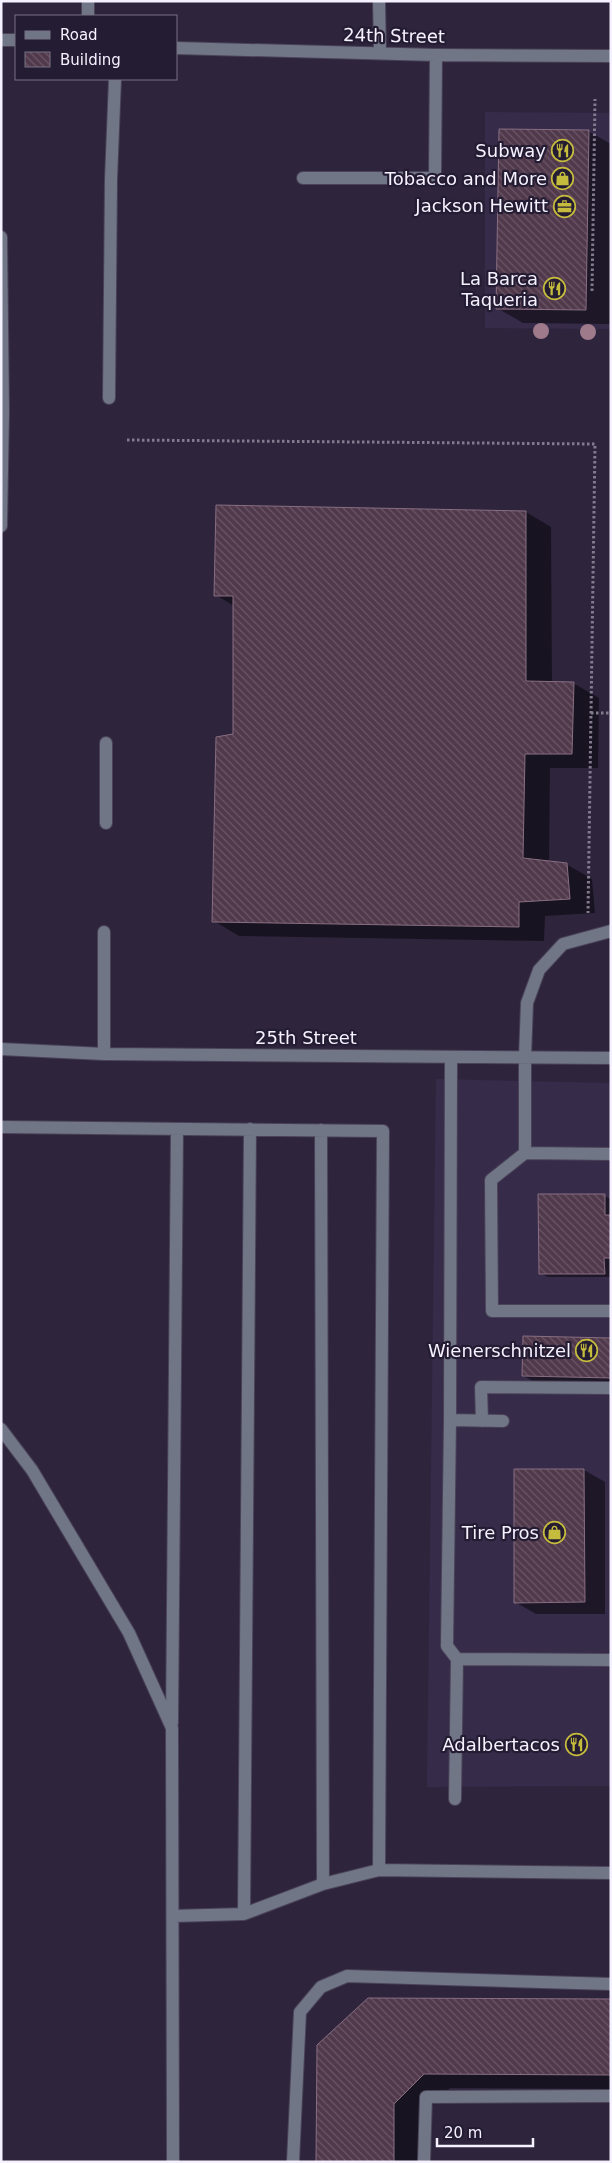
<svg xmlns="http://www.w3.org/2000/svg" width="612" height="2163" font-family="'DejaVu Sans',sans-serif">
  <defs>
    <pattern id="building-back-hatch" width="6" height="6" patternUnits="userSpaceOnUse" patternTransform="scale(1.25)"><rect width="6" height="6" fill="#51394c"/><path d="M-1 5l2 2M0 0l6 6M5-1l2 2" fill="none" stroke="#6b5667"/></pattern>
  </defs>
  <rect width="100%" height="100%" fill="#2e253d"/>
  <path fill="#372b4a" d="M485,112L611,113V329L485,328Z
    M436,1079L611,1083V1786L427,1787Z"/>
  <path fill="#0007" d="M588,131L611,144V324L523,323L497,308Z
    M526,512L551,527L552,683H573L599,698L598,768H550L549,862L566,864L592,879L595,913L545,916L544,941L239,936L214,921L235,735L234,606L216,595Z
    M604,1196L611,1199V1277H548L540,1273Z
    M611,1339V1385H539L524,1376Z
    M584,1470L605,1482V1614H536L515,1602Z
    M368,1999L611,2000V2089L450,2088L419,2119L420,2162H317Z"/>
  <path fill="url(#building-back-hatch)" stroke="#886e82" d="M499,129L589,130L586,310L496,309Z
    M216,505L526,511V681L574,682L572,754H525L523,858L567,863L570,899L519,902V927L212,922L216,737L233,734V596H214Z
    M538,1194H605V1215H611V1258H604L605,1274H539Z
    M523,1336L611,1338V1378L522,1376Z
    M514,1469H584L585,1602L514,1603Z
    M368,1998L611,1999V2075L424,2074L394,2104V2162H316L317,2045Z"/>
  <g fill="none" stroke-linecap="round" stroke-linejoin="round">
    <defs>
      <path id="minor" d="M88,1V16
        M379,1L380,53
        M1,40H16
        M176,48L436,55L611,56
        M303,178H435L436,55
        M1,237L3,411L1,526
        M109,398L111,179L115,79
        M106,823V743
        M611,931L563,944L539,970L527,1003L525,1057V1153L611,1154
        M1,1049L104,1054L611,1058
        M104,1054V932
        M451,1057L450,1420L503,1421
        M1,1127L383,1131L379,1870
        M321,1130L323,1884
        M525,1153L491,1180L492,1311H611
        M450,1420L447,1646L457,1659L455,1799
        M482,1421L481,1387L611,1388
        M1,1429L32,1470L129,1633L172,1728L173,2162
        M457,1659L611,1660
        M172,1723L177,1129
        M244,1914L250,1129
        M173,1916L244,1914L323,1884L379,1870L611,1873
        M293,2162L300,2012L321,1987L347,1976L611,1984
        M424,2162L426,2097L611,2096"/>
    </defs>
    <use href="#minor" stroke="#4a4258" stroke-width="14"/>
    <path stroke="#827b8e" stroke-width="3" stroke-dasharray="2.5 2.5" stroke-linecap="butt" d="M592,291L595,99
      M127,440L595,444L588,913
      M591,713H611"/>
    <use href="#minor" stroke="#707686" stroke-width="12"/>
  </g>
  <g fill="#9f7a8b">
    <circle cx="541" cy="331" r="8"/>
    <circle cx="588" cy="332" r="8"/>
  </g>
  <defs>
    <symbol id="restaurant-ring" viewBox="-11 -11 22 22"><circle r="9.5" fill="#241c33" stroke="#c5bc3d" stroke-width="1.5"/><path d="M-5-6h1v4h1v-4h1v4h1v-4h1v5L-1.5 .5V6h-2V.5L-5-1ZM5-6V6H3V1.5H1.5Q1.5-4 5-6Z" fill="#c5bc3d"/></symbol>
    <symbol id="shop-ring" viewBox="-11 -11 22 22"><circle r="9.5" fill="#241c33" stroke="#c5bc3d" stroke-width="1.5"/><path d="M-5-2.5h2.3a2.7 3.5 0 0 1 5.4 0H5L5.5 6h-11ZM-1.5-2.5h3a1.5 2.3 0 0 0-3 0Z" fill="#c5bc3d"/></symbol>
    <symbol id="office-ring" viewBox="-11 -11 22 22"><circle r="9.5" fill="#241c33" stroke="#c5bc3d" stroke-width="1.5"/><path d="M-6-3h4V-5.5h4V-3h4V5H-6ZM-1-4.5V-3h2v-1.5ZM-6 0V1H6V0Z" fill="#c5bc3d"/></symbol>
  </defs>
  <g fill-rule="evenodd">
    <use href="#restaurant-ring" x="550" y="138" width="25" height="25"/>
    <use href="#shop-ring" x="550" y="166" width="25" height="25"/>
    <use href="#office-ring" x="552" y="194" width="25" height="25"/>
    <use href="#restaurant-ring" x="542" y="276" width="25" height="25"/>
    <use href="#restaurant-ring" x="574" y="1338" width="25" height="25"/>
    <use href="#shop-ring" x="542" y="1520" width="25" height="25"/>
    <use href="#restaurant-ring" x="564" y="1732" width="25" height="25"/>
  </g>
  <g text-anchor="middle" stroke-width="4.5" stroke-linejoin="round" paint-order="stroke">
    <g font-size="18" fill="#f5f1fe" stroke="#241c33">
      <text transform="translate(394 36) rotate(1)" y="6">24th Street</text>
      <text x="306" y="1044">25th Street</text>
    </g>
    <g font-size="18" fill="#f5f1fe" stroke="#241c33" text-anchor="end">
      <text x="546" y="157">Subway</text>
      <text x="547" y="185">Tobacco and More</text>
      <text x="548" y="212">Jackson Hewitt</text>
      <text x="538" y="285">La Barca<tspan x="538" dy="21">Taqueria</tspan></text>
      <text x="571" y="1357">Wienerschnitzel</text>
      <text x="539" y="1539">Tire Pros</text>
      <text x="560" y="1751">Adalbertacos</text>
    </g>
  </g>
  <rect width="612" height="2163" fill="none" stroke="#f5f1fe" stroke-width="5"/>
  <rect x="15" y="15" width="162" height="65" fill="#241c33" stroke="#787184"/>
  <rect x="25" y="31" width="25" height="8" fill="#707686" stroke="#787184"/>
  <text x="60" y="40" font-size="15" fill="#f5f1fe">Road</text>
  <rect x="25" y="52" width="25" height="15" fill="url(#building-back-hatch)" stroke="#787184"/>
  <text x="60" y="65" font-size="15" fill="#f5f1fe">Building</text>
  <path d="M437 2138v8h96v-8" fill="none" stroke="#f5f1fe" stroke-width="2.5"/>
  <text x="444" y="2138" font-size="15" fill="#f5f1fe" stroke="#241c33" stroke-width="4" paint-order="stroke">20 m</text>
</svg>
